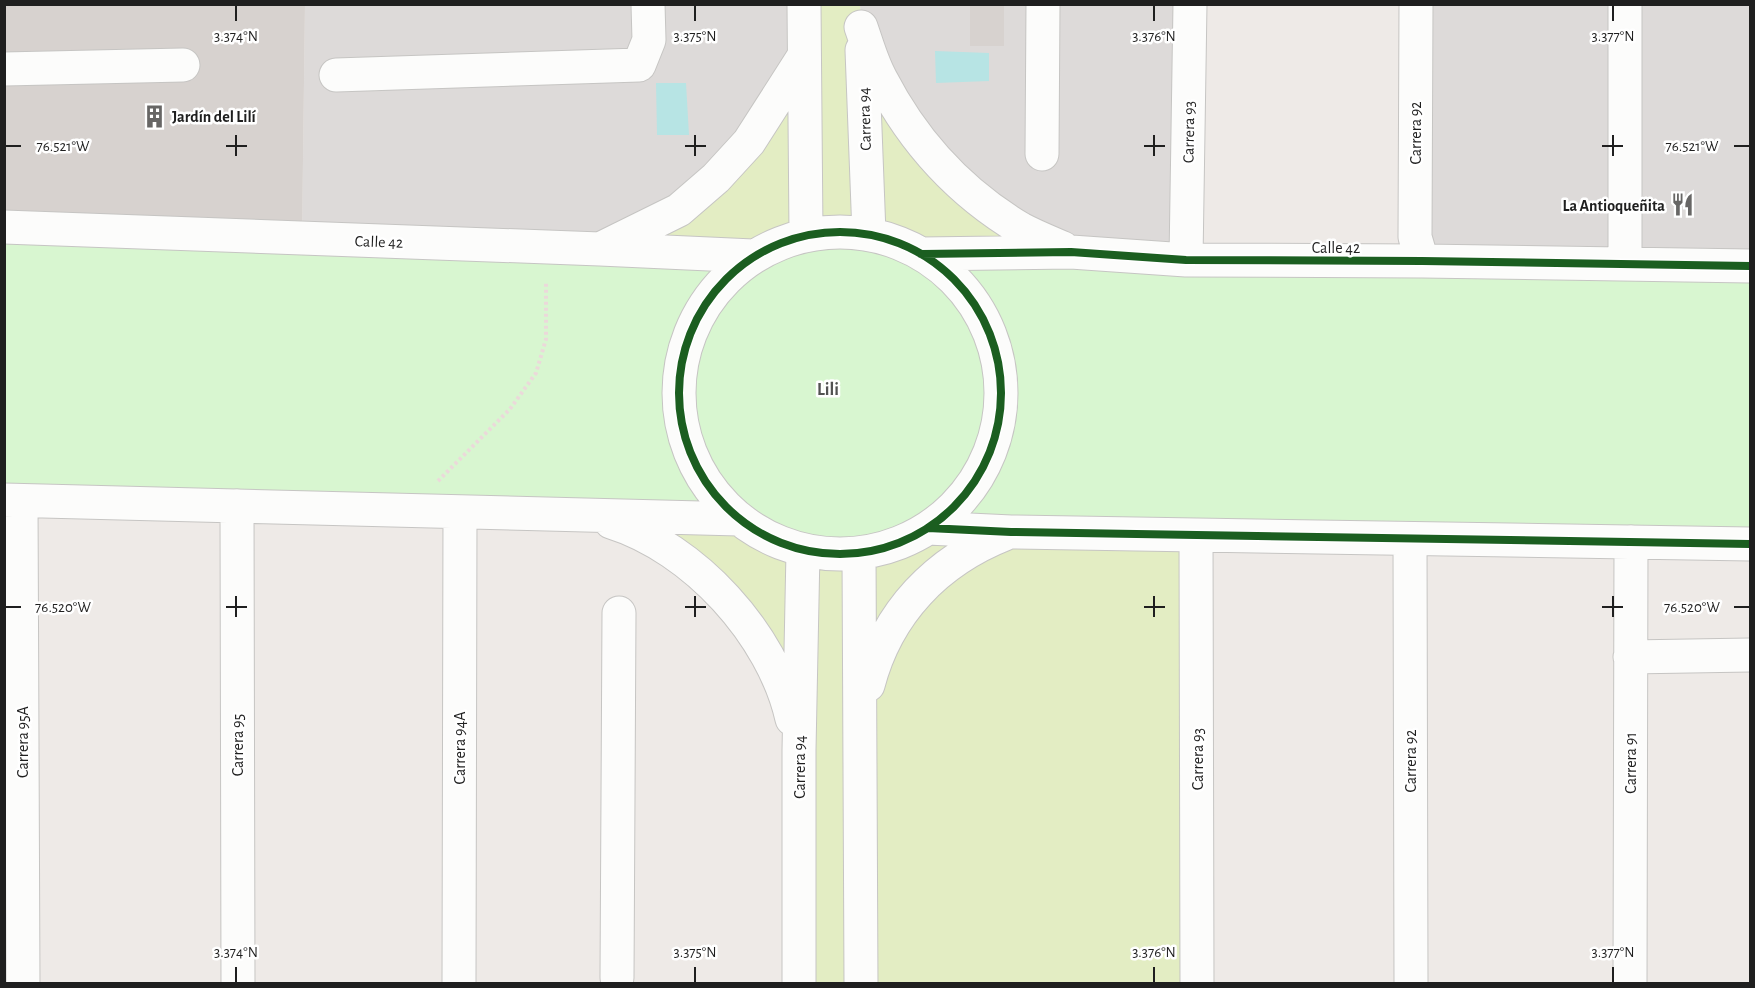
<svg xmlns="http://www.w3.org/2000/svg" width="1755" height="988" font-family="'Alegreya Sans',sans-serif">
  <rect width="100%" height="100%" fill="#eeeae7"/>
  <path fill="#dddad9" d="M305,5H804V56L749,142L600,249L302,238Z
    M860,5H1190L1186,260L1071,252L979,201L861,27Z
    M1416,5H1750V266L1422,261Z"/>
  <path fill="#e3edc3" d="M860,4L861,27L906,123L1071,252L921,254L850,231L791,238L771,246L753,256L600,249L679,210L776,101L804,5Z
    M739,519L803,551L841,555L877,550L895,545L928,528L1196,535L1197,983H799V750L777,677L648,539Z"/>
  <path fill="#d8f6d0" d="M5,227L753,256C769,247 786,238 804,234C844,224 886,235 921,254L1750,266V544L928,528C861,566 802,563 739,519L5,500Z"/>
  <path fill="#b7e4e4" d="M935,51L989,53V81L936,83Z
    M656,83H686L689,135H657Z"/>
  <path fill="#d7d2cf" d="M4,4H305L302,238L4,227Z
    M970,4H1004V46H970Z"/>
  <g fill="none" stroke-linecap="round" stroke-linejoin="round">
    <defs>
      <path id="minor" d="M804,4L806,233
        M1416,4L1415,237L1422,261
        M1625,4V264
        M861,27C867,44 872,63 881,79C914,143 959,192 1021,229C1034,236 1049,242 1063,248
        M862,50L869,234
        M4,69L183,65
        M336,75L639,65L649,40L648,4
        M1042,154L1043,4
        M4,227L600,249L753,256
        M679 393a161 161 0 1 1 322 0a161 161 0 1 1-322 0Z
        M602,248L679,210L716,178L749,142L804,56
        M921,254L1071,252L1186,260L1422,261L1750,266
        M1186,260L1190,4
        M4,500L739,519
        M21,501L23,984
        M237,506L238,984
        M611,522C694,548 773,634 792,719
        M928,528L1011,532L1750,544
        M1196,535L1197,984
        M1410,539L1411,984
        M859,553L861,984
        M1630,657L1750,655
        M868,685C887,612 937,561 1005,534
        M617,978L619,613
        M459,984L460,512
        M799,984V750L803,551
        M1630,984L1631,542"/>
    </defs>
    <use href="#minor" stroke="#c6c5c3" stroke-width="35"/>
    <path stroke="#ebd9da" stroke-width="4" stroke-dasharray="3 3" stroke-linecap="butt" d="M438,481L510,409L536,373L546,339V281"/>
    <use href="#minor" stroke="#fcfcfb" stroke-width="33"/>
    <defs>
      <path id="cycleway" d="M679 393a161 161 0 1 1 322 0a161 161 0 1 1-322 0Z
        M921,254L1071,252L1186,260L1422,261L1750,266
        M928,528L1011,532L1750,544"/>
    </defs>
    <use href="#cycleway" stroke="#fff" stroke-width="11"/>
    <use href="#cycleway" stroke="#1b5e20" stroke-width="8"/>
  </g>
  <path fill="none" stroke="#1f1f1f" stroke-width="2" d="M236,6V21M695,6V21M1154,6V21M1613,6V21M236,135V156M695,135V156M1154,135V156M1613,135V156M6,146H21M226,146H247M685,146H706M1144,146H1165M1602,146H1623M1734,146H1749M236,596V617M695,596V617M1154,596V617M1613,596V617M6,607H21M226,607H247M685,607H706M1144,607H1165M1602,607H1623M1734,607H1749M236,967V982M695,967V982M1154,967V982M1613,967V982"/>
  <defs>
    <symbol id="building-bare" viewBox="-9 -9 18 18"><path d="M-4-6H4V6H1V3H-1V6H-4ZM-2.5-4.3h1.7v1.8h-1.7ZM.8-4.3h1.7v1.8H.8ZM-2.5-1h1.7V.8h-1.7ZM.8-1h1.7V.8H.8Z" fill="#676665" stroke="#fff" stroke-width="2.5" paint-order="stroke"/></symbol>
    <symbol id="restaurant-bare" viewBox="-9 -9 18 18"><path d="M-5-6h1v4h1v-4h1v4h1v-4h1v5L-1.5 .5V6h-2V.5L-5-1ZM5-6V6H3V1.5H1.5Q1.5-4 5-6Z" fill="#676665" stroke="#fff" stroke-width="2.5" paint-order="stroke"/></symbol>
  </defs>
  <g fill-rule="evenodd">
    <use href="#building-bare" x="138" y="100" width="33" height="33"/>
    <use href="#restaurant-bare" x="1666" y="188" width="33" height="33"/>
  </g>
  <g text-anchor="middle" stroke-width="5" stroke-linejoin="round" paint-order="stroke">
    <g font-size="16" font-weight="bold" fill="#1f1f1f" stroke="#fff" text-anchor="start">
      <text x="172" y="122">Jardín del Lilí</text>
      <text x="1665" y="211" text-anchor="end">La Antioqueñita</text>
    </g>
    <g font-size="16" fill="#1f1f1f" stroke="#fff">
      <text transform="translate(864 119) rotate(-92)" y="6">Carrera 94</text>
      <text transform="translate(1188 132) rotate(-89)" y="6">Carrera 93</text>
      <text transform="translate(1415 133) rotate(-90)" y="6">Carrera 92</text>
      <text transform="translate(379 241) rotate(2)" y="6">Calle 42</text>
      <text x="1336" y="253">Calle 42</text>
      <text transform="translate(22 742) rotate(-90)" y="6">Carrera 95A</text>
      <text transform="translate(237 745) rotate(-90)" y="6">Carrera 95</text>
      <text transform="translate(459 748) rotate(-90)" y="6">Carrera 94A</text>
      <text transform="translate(1197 759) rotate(-90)" y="6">Carrera 93</text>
      <text transform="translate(1410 761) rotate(-90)" y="6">Carrera 92</text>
      <text transform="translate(1630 763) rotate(-90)" y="6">Carrera 91</text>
      <text transform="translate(799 767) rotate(-90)" y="6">Carrera 94</text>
    </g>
    <g font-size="18" font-weight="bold" fill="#525252" stroke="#fff">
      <text x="828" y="395">Lili</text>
    </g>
  </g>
  <g font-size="15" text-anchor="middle" fill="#1f1f1f" stroke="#fff" stroke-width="5" stroke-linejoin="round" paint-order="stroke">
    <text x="236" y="41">3.374°N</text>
    <text x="695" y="41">3.375°N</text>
    <text x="1154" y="41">3.376°N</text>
    <text x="1613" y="41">3.377°N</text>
    <text x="1692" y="151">76.521°W</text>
    <text x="63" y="151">76.521°W</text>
    <text x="1692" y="612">76.520°W</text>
    <text x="63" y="612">76.520°W</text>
    <text x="236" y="957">3.374°N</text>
    <text x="695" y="957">3.375°N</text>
    <text x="1154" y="957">3.376°N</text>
    <text x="1613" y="957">3.377°N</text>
  </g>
  <rect width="1755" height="988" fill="none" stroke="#1f1f1f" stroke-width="12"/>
</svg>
